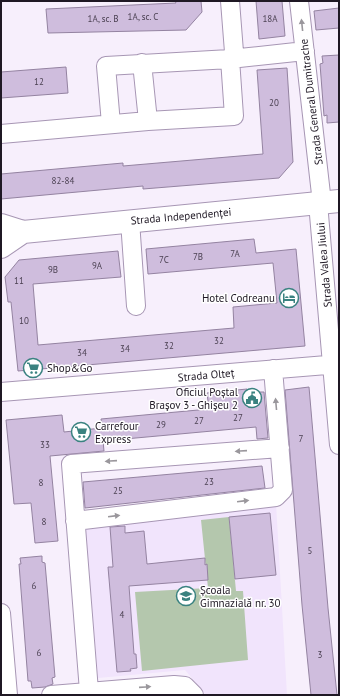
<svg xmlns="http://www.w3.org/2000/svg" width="340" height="696" font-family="'PT Sans',sans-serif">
  <rect width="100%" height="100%" fill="#f7effc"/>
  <path fill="#f1e4fc" d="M276,503L287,695H206L185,670L98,678L85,523Z"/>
  <path fill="#b4c7ad" d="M229,517L236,591H243L248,660L142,671L135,592L208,588L201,520Z"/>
  <path fill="#cfbddd" stroke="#9483a1" d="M175,1H201L202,12L186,30L48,33L46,9L176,3Z
    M256,1H282L285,36L259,39Z
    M339,8V28L316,30L314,11Z
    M339,55V122L327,123V115L324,116L320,64L323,63L322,56Z
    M66,67L68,93L1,98V72Z
    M287,68L293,162L279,178L143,189V186L1,199V174L123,163V166L263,154L257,70Z
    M254,239L256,253L296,249L305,346L18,371L11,302H8L5,277L19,260L118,251L121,277L33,284L38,345L234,328L233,307L277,303L273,263L148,274L146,249Z
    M309,387L328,608L337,695H311L302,605L285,390Z
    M247,389V392H264L268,438L257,439L256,427L103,441L104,451L50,456L58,541L35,543L31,503L14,504L6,420L62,415L64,432L102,428L101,419L209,409L207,393Z
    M262,466L265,488L85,508L83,482Z
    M270,513L276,575L235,579L229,517Z
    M125,526V533L144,531L147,564L205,558V565L207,564L208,580L129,586L134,654H136L137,668L130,669L131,671L117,672L108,567H113L110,527Z
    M42,556V562L45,563L55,677L52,678L53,684L45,687L32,688L31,681H28L19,564H21L20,558Z"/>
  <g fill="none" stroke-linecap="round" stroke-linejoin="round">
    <defs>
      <path id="minor" d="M299,1L322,203
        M142,63L148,121
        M111,124L106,66L230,59L305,51
        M1,134L148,121L234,116L230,59L234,52L230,1
        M318,203L339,445
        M130,221L136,306
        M1,392L339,364
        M75,521L276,497L283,490L273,369
        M1,613L8,695
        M89,691L71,464L280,448
        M51,695L174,685L185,686L194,695"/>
      <path id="major" d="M1,225L23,232L339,201
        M1,247L23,232"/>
    </defs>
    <use href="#minor" stroke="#a796b4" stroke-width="20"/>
    <use href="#major" stroke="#a796b4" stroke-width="24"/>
    <use href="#minor" stroke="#fff" stroke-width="18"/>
    <use href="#major" stroke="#fff" stroke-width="22"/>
  </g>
  <defs><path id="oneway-solid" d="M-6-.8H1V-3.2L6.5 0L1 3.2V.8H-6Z"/></defs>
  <g fill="#9a979c">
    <use href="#oneway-solid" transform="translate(302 25) rotate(-96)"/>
    <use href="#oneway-solid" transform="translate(276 404) rotate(-95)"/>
    <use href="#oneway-solid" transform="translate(241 451) rotate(176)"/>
    <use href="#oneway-solid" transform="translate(111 461) rotate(176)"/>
    <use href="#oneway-solid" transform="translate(243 501) rotate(-7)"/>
    <use href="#oneway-solid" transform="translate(114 516) rotate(-7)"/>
    <use href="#oneway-solid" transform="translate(145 687) rotate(-4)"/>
  </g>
  <defs>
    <symbol id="hotel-ring" viewBox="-11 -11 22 22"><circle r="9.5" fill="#fff" stroke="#3a8280" stroke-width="1.5"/><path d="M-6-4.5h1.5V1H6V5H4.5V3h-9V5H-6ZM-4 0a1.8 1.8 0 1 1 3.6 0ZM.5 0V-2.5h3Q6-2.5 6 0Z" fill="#3a8280"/></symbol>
    <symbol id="supermarket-ring" viewBox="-11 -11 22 22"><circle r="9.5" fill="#fff" stroke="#3a8280" stroke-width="1.5"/><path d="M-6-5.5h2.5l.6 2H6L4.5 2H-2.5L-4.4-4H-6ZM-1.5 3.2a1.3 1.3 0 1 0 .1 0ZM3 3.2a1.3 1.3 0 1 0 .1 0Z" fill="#3a8280"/></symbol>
    <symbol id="civic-ring" viewBox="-11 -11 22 22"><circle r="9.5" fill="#fff" stroke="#3a8280" stroke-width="1.5"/><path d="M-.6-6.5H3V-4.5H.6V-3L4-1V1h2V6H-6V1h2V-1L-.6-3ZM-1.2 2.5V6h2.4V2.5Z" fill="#3a8280"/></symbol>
    <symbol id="school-ring" viewBox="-11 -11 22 22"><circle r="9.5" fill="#fff" stroke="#3a8280" stroke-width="1.5"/><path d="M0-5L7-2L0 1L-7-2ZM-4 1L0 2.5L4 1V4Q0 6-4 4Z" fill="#3a8280"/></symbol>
  </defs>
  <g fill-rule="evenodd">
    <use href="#hotel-ring" x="278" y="287" width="22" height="22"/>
    <use href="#supermarket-ring" x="22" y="357" width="22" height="22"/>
    <use href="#civic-ring" x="241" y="387" width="22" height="22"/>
    <use href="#supermarket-ring" x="70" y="421" width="22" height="22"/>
    <use href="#school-ring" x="175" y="585" width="22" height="22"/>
  </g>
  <g text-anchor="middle" stroke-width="3" stroke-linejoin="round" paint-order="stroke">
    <g font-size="9" fill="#4b4152">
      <text x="143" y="20">1A, sc. C</text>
      <text x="103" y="22">1A, sc. B</text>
      <text x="270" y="22">18A</text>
      <text x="39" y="85">12</text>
      <text x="274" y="106">20</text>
      <text x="63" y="184">82-84</text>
      <text x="235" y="257">7A</text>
      <text x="198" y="260">7B</text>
      <text x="164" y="263">7C</text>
      <text x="97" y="269">9A</text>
      <text x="53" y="273">9B</text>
      <text x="19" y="284">11</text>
      <text x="24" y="324">10</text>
      <text x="219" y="344">32</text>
      <text x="169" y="349">32</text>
      <text x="125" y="352">34</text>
      <text x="82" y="356">34</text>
      <text x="238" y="421">27</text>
      <text x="199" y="424">27</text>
      <text x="161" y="428">29</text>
      <text x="301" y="442">7</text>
      <text x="45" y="448">33</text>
      <text x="209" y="485">23</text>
      <text x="41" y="486">8</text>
      <text x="118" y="494">25</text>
      <text x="44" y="525">8</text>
      <text x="310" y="554">5</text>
      <text x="34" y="589">6</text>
      <text x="122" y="618">4</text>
      <text x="39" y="656">6</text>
      <text x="320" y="658">3</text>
    </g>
    <g font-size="11" fill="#1f1824" stroke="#fff">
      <text transform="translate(311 102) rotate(-97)" y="4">Strada General Dumitrache</text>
      <text transform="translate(181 216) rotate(-5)" y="4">Strada Independenței</text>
      <text transform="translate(324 265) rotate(-95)" y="4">Strada Valea Jiului</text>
      <text transform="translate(206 375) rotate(-5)" y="4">Strada Olteț</text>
    </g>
    <g font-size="11" fill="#1f1824" stroke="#fff" text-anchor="start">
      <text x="275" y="302" text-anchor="end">Hotel Codreanu</text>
      <text x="47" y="372">Shop&amp;Go</text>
      <text x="238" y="396" text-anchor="end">Oficiul Poștal<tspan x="238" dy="13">Braşov 3 - Ghişeu 2</tspan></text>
      <text x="95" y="430">Carrefour<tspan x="95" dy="13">Express</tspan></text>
      <text x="200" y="594">Școala<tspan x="200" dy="13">Gimnazială nr. 30</tspan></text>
    </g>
  </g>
  <rect width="340" height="696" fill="none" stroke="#1f1824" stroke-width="4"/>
</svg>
